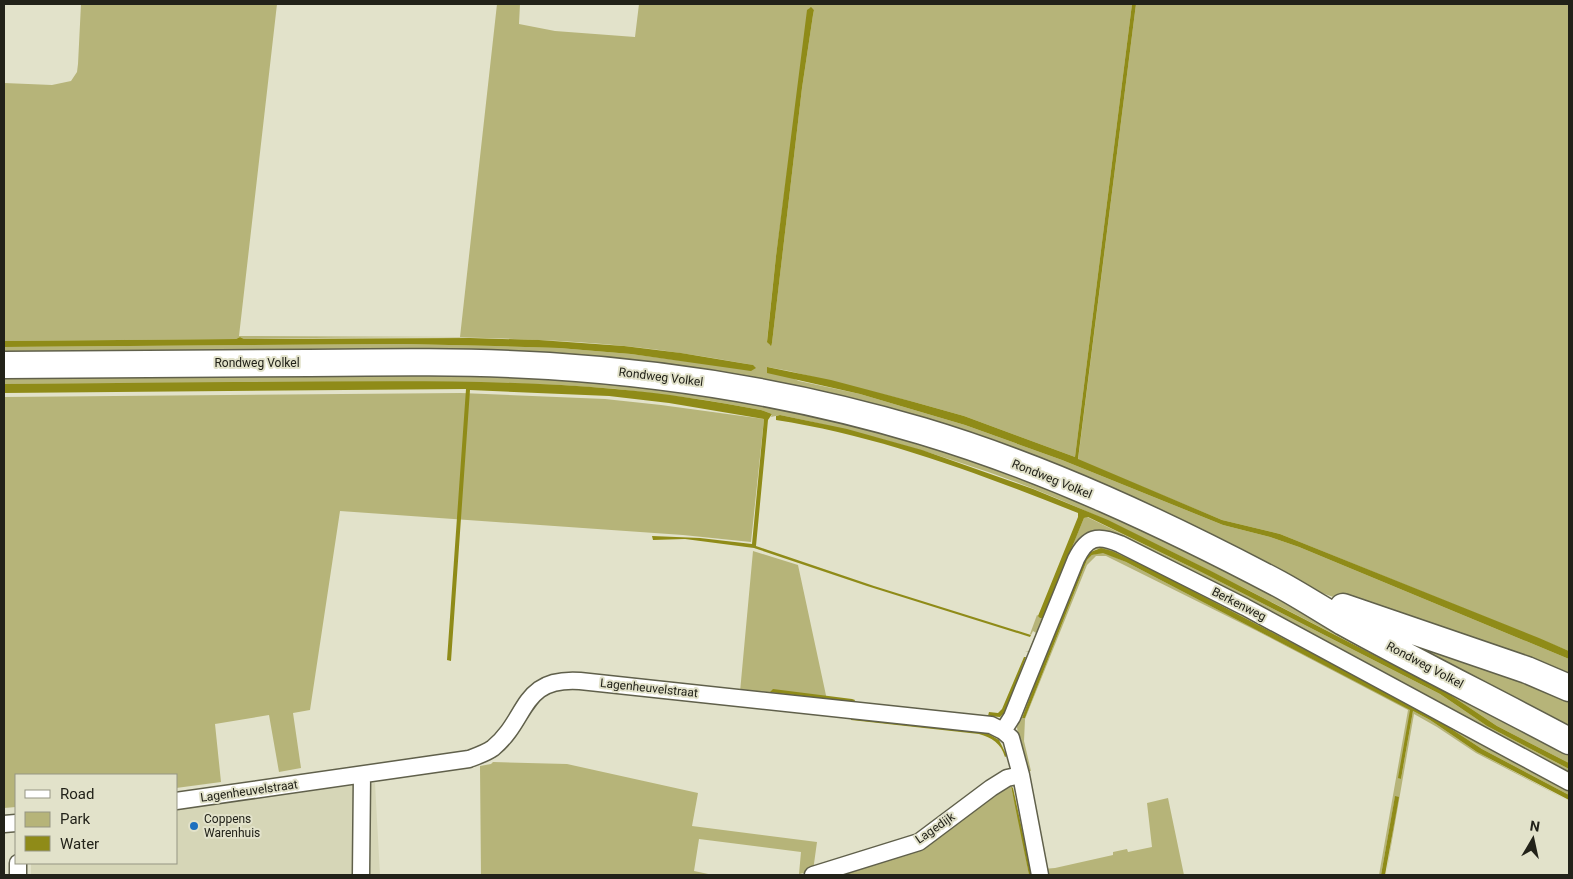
<svg xmlns="http://www.w3.org/2000/svg" width="1573" height="879" font-family="Roboto,sans-serif">
  <rect width="100%" height="100%" fill="#e2e2ca"/>
  <path fill="#d6d6b7" d="M375,783L380,875H31V863H176V807Z"/>
  <path fill="#b6b479" fill-rule="evenodd" d="M81,4H277L239,336L460,337L497,4H520L519,24L555,31L635,37L639,4H1132L1075,457L964,416L914,402L789,371L767,367L799,381L860,394L965,425L1062,460L1223,525L1270,537L1299,547L1569,659V683L1314,590L1213,542L760,384L4,357V347L403,344L495,346L559,348L631,354L684,361L753,365C703,356 653,348 603,344C484,334 363,338 244,339L240,337L236,339L4,341V83L52,85L71,81L77,72L78,64ZM809,8L814,10L813,15L802,88L772,343L770,345L767,341L776,256Z
    M1136,4H1569V651L1280,534L1222,520L1078,460Z
    M431,371L686,387L911,437L1123,516L1569,745V763L1497,726L1446,692C1382,658 1317,626 1252,592C1180,556 1109,519 1034,489C952,457 867,433 780,415L771,417L772,414L761,410L705,400L617,389L561,385L450,382L4,384V374Z
    M461,393L605,399L661,405L764,419L751,542L683,535L340,511L310,710L293,713L301,768L279,772L269,715L215,724L221,782L176,788V775H16V807L4,808V397Z
    M1087,517L1201,572L1440,694L1487,726L1569,769V778L1106,534L1093,531L1083,538L1034,653L1025,651H1029L1036,633L1033,631L1031,635L1030,634L1037,615L1042,618L1084,518Z
    M1103,541L1569,786V795L1482,749L1430,715L1155,571L1104,549H1097L1089,552L1034,685L1022,718H1025L1087,560L1092,555L1103,552L1126,562L1411,710L1399,778L1401,779L1413,711L1430,720L1477,752L1569,801L1476,753L1437,727L1414,714L1386,875L1398,797H1395L1381,875H1379L1408,710L1257,631L1106,556H1096L1087,565L1025,719L1024,741L1031,771L1024,772L1016,721L1081,554Z
    M753,551L798,565L827,700L740,692Z
    M1386,627L1569,694V734L1381,636Z
    M493,762L567,764L698,793L692,826L817,842L813,871L799,874L801,852L699,839L694,871L713,875H481L480,766L491,764Z
    M1010,783L1019,820L1029,875H831L931,842L941,836L950,826Z
    M1168,798L1184,875H1044L1043,869L1055,868L1113,855V852L1127,849L1128,852L1152,847L1147,803Z"/>
  <path fill="#8f8b18" d="M1132,4H1136L1078,459L1222,520L1280,534L1539,638L1569,651V659L1299,547L1270,537L1223,525L1062,460L965,425L860,394L767,373V367L831,380L914,402L964,416L1075,457Z
    M811,7L814,10L813,15L802,88L772,343L771,346L767,342L776,256L807,10Z
    M240,337L244,339L470,338L539,340L624,346L681,353L753,365L756,368L751,371L631,354L559,348L495,346L403,344L4,347V341L236,339Z
    M234,382C361,382 488,378 615,389C664,393 713,401 761,410L772,414L768,420L756,546L874,586L1031,635L1030,637L867,586L754,548L685,539L653,540L652,536L700,538L752,544L764,419L669,403L609,396L470,390L451,661L447,660L466,389L4,393V384Z
    M780,415L847,429L922,450L1033,489L1108,520L1211,571L1446,692L1497,726L1569,763V769L1487,726L1440,694L1201,572L1088,517L1084,518L1043,618H1040L1038,616L1078,517V513C980,474 880,436 776,420V416Z
    M1101,548L1112,551L1155,571L1430,715L1482,749L1569,795V800L1477,752L1430,720L1413,711L1401,779L1398,778L1410,710L1126,562L1103,553L1092,555L1087,560L1025,718H1022L1049,646L1086,555L1093,551Z
    M1024,657H1026L1005,712L1000,717L988,716L989,712L998,713L1002,709Z
    M773,689L852,699L855,700L854,702L770,692Z
    M851,717L985,732L999,740L1007,756L1005,757C1001,743 992,738 979,734L851,720Z
    M1011,786L1013,788L1032,875H1029Z
    M1395,796L1399,797L1385,875H1381Z"/>
  <g fill="none" stroke-linecap="round" stroke-linejoin="round">
    <defs>
      <path id="street" d="M1003,731L1012,717L1022,692L1076,559C1087,537 1097,534 1120,544L1245,607L1569,782
        M176,801L469,759C477,756 486,753 493,748C529,718 520,677 580,681L991,725L1003,731L1011,738L1021,775L1040,875
        M4,824L16,823
        M18,875V863
        M361,875L362,775
        M813,875L919,842L991,788L1007,778L1021,775"/>
      <path id="primary" d="M4,365C106,364 208,364 309,363C389,362 469,361 549,366C675,374 801,395 922,431C1046,468 1165,524 1279,584C1301,596 1321,609 1343,622C1417,663 1494,701 1569,741
        M1343,607L1527,670L1569,688"/>
    </defs>
    <use href="#street" stroke="#60604b" stroke-width="19"/>
    <use href="#primary" stroke="#60604b" stroke-width="29"/>
    <use href="#street" stroke="#fff" stroke-width="16"/>
    <use href="#primary" stroke="#fff" stroke-width="26"/>
  </g>
  <circle fill="#1e70bf" stroke="#e2e2ca" stroke-width="2" cx="194" cy="826" r="5"/>
  <g text-anchor="middle" stroke-width="4" stroke-linejoin="round" paint-order="stroke">
    <g font-size="12" fill="#222219" stroke="#e2e2ca">
      <text x="257" y="367">Rondweg Volkel</text>
      <text transform="translate(661 377) rotate(7)" y="4">Rondweg Volkel</text>
      <text transform="translate(1052 479) rotate(22)" y="4">Rondweg Volkel</text>
      <text transform="translate(1239 604) rotate(27)" y="4">Berkenweg</text>
      <text transform="translate(1425 665) rotate(28)" y="4">Rondweg Volkel</text>
      <text transform="translate(649 688) rotate(6)" y="4">Lagenheuvelstraat</text>
      <text transform="translate(249 791) rotate(-8)" y="4">Lagenheuvelstraat</text>
      <text transform="translate(935 828) rotate(-35)" y="4">Lagedijk</text>
    </g>
    <g font-size="12" fill="#222219" stroke="#e2e2ca" text-anchor="start">
      <text x="204" y="823">Coppens<tspan x="204" dy="14">Warenhuis</tspan></text>
    </g>
  </g>
  <rect width="1573" height="879" fill="none" stroke="#222219" stroke-width="10"/>
  <rect x="15" y="774" width="162" height="90" fill="#e2e2ca" stroke="#959583"/>
  <rect x="25" y="790" width="25" height="8" fill="#ffffff" stroke="#959583"/>
  <text x="60" y="799" font-size="15" fill="#222219">Road</text>
  <rect x="25" y="812" width="25" height="15" fill="#b6b479" stroke="#959583"/>
  <text x="60" y="824" font-size="15" fill="#222219">Park</text>
  <rect x="25" y="836" width="25" height="15" fill="#8f8b18" stroke="#959583"/>
  <text x="60" y="849" font-size="15" fill="#222219">Water</text>
  <g transform="translate(1533 839) rotate(9)" stroke="#e2e2ca" stroke-width="4" paint-order="stroke">
  <path d="M0-4L9 19L0 12L-9 19Z" fill="#222219"/>
  <text y="-8" font-size="14" font-weight="bold" text-anchor="middle" fill="#222219">N</text>
  </g>
</svg>
